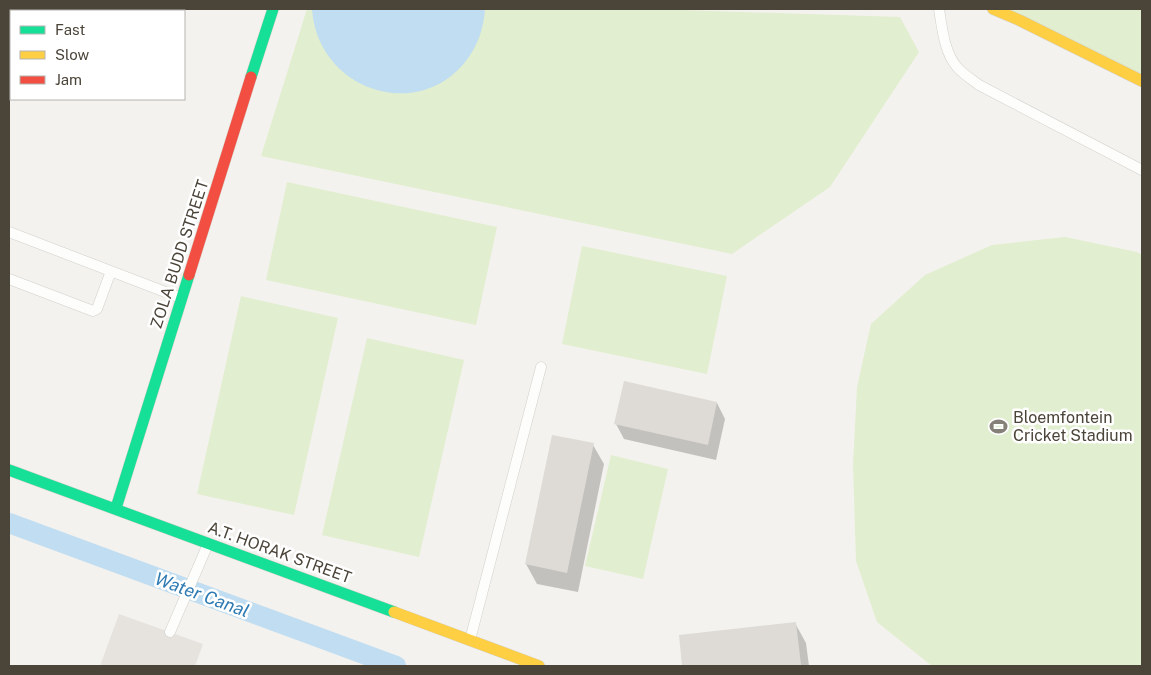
<svg xmlns="http://www.w3.org/2000/svg" width="1151" height="675" font-family="'Public Sans',sans-serif">
  <rect width="100%" height="100%" fill="#f4f2ee"/>
  <path fill="#e1eecf" d="M307,9H651L900,17L919,52L830,187L732,254L261,156Z
    M1002,9H1142V77Z
    M287,182L497,227L476,325L266,280Z
    M1065,237L1137,252L1142,255V666H932L877,622L856,561L853,465L857,387L871,324L925,275L992,245Z
    M582,246L727,276L707,374L562,344Z
    M241,296L338,318L294,515L197,494Z
    M367,338L464,360L419,557L322,535Z
    M611,455L668,469L643,579L585,566Z"/>
  <path fill="#e6e3df" d="M119,614L203,644L195,666H100Z"/>
  <path fill="#c0ddf1" d="M312,9H485C484,24 480,39 472,52C427,126 318,94 312,9Z"/>
  <path fill="#0003" d="M717,403L725,419L716,460L624,439L616,424Z
    M593,445L604,464L578,592L537,584L526,564Z
    M795,623L806,643L809,666H684L680,637Z"/>
  <g fill="none" stroke-linecap="round" stroke-linejoin="round">
    <path stroke="#c0ddf1" stroke-width="20" d="M9,523L396,666"/>
  </g>
  <path fill="#dedbd6" d="M624,381L717,402L708,445L614,424Z
    M552,435L594,443L567,573L525,564Z
    M796,622L801,665L682,666L679,635Z"/>
  <g fill="none" stroke-linecap="round" stroke-linejoin="round">
    <defs>
      <path id="lane" d="M939,9C942,27 944,52 957,67C963,74 971,79 979,85L1142,170
        M9,232L181,298
        M9,279L93,311L97,309L111,271
        M170,632L208,544
        M470,640L541,367"/>
      <path id="fast" d="M251,77L273,9
        M9,470L394,612
        M116,508L189,275"/>
      <path id="slow" d="M993,9L1019,20L1142,81
        M394,612L539,666"/>
      <path id="jam" d="M189,275L251,77"/>
    </defs>
    <use href="#lane" stroke="#d2d0cb" stroke-width="11"/>
    <use href="#fast" stroke="#d3cfc5" stroke-width="12"/>
    <use href="#slow" stroke="#d3cfc5" stroke-width="12"/>
    <use href="#jam" stroke="#d3cfc5" stroke-width="12"/>
    <use href="#lane" stroke="#fdfdfc" stroke-width="10"/>
    <use href="#fast" stroke="#16e098" stroke-width="11"/>
    <use href="#slow" stroke="#ffcf43" stroke-width="11"/>
    <use href="#jam" stroke="#f24e42" stroke-width="11"/>
  </g>
  <defs>
    <symbol id="stadium-bare" viewBox="-9 -9 18 18"><path d="M0-5a6.5 5 0 1 0 0 10a6.5 5 0 1 0 0-10ZM-3.5-1.8h7v3.6h-7Z" fill="#868178" stroke="#fff" stroke-width="2.5" paint-order="stroke"/></symbol>
  </defs>
  <g fill-rule="evenodd">
    <use href="#stadium-bare" x="986" y="414" width="25" height="25"/>
  </g>
  <g text-anchor="middle" stroke-width="5" stroke-linejoin="round" paint-order="stroke">
    <g font-size="16" fill="#4b4439" stroke="#fff">
      <text transform="translate(179 254) rotate(-72)" y="6">ZOLA BUDD STREET</text>
      <text transform="translate(280 552) rotate(20)" y="6">A.T. HORAK STREET</text>
    </g>
    <g font-size="16" fill="#4b4439" stroke="#fff" text-anchor="start">
      <text x="1013" y="423">Bloemfontein<tspan x="1013" dy="18">Cricket Stadium</tspan></text>
    </g>
    <g font-size="18" font-style="italic" fill="#2e7ab2" stroke="#fff">
      <text transform="translate(202 595) rotate(20)" y="6">Water Canal</text>
    </g>
  </g>
  <rect width="1151" height="675" fill="none" stroke="#4b4439" stroke-width="20"/>
  <rect x="10" y="10" width="175" height="90" fill="#ffffff" stroke="#b7b4b0"/>
  <rect x="20" y="26" width="25" height="8" fill="#16e098" stroke="#b7b4b0"/>
  <text x="55" y="35" font-size="15" fill="#4b4439">Fast</text>
  <rect x="20" y="51" width="25" height="8" fill="#ffcf43" stroke="#b7b4b0"/>
  <text x="55" y="60" font-size="15" fill="#4b4439">Slow</text>
  <rect x="20" y="76" width="25" height="8" fill="#f24e42" stroke="#b7b4b0"/>
  <text x="55" y="85" font-size="15" fill="#4b4439">Jam</text>
</svg>
